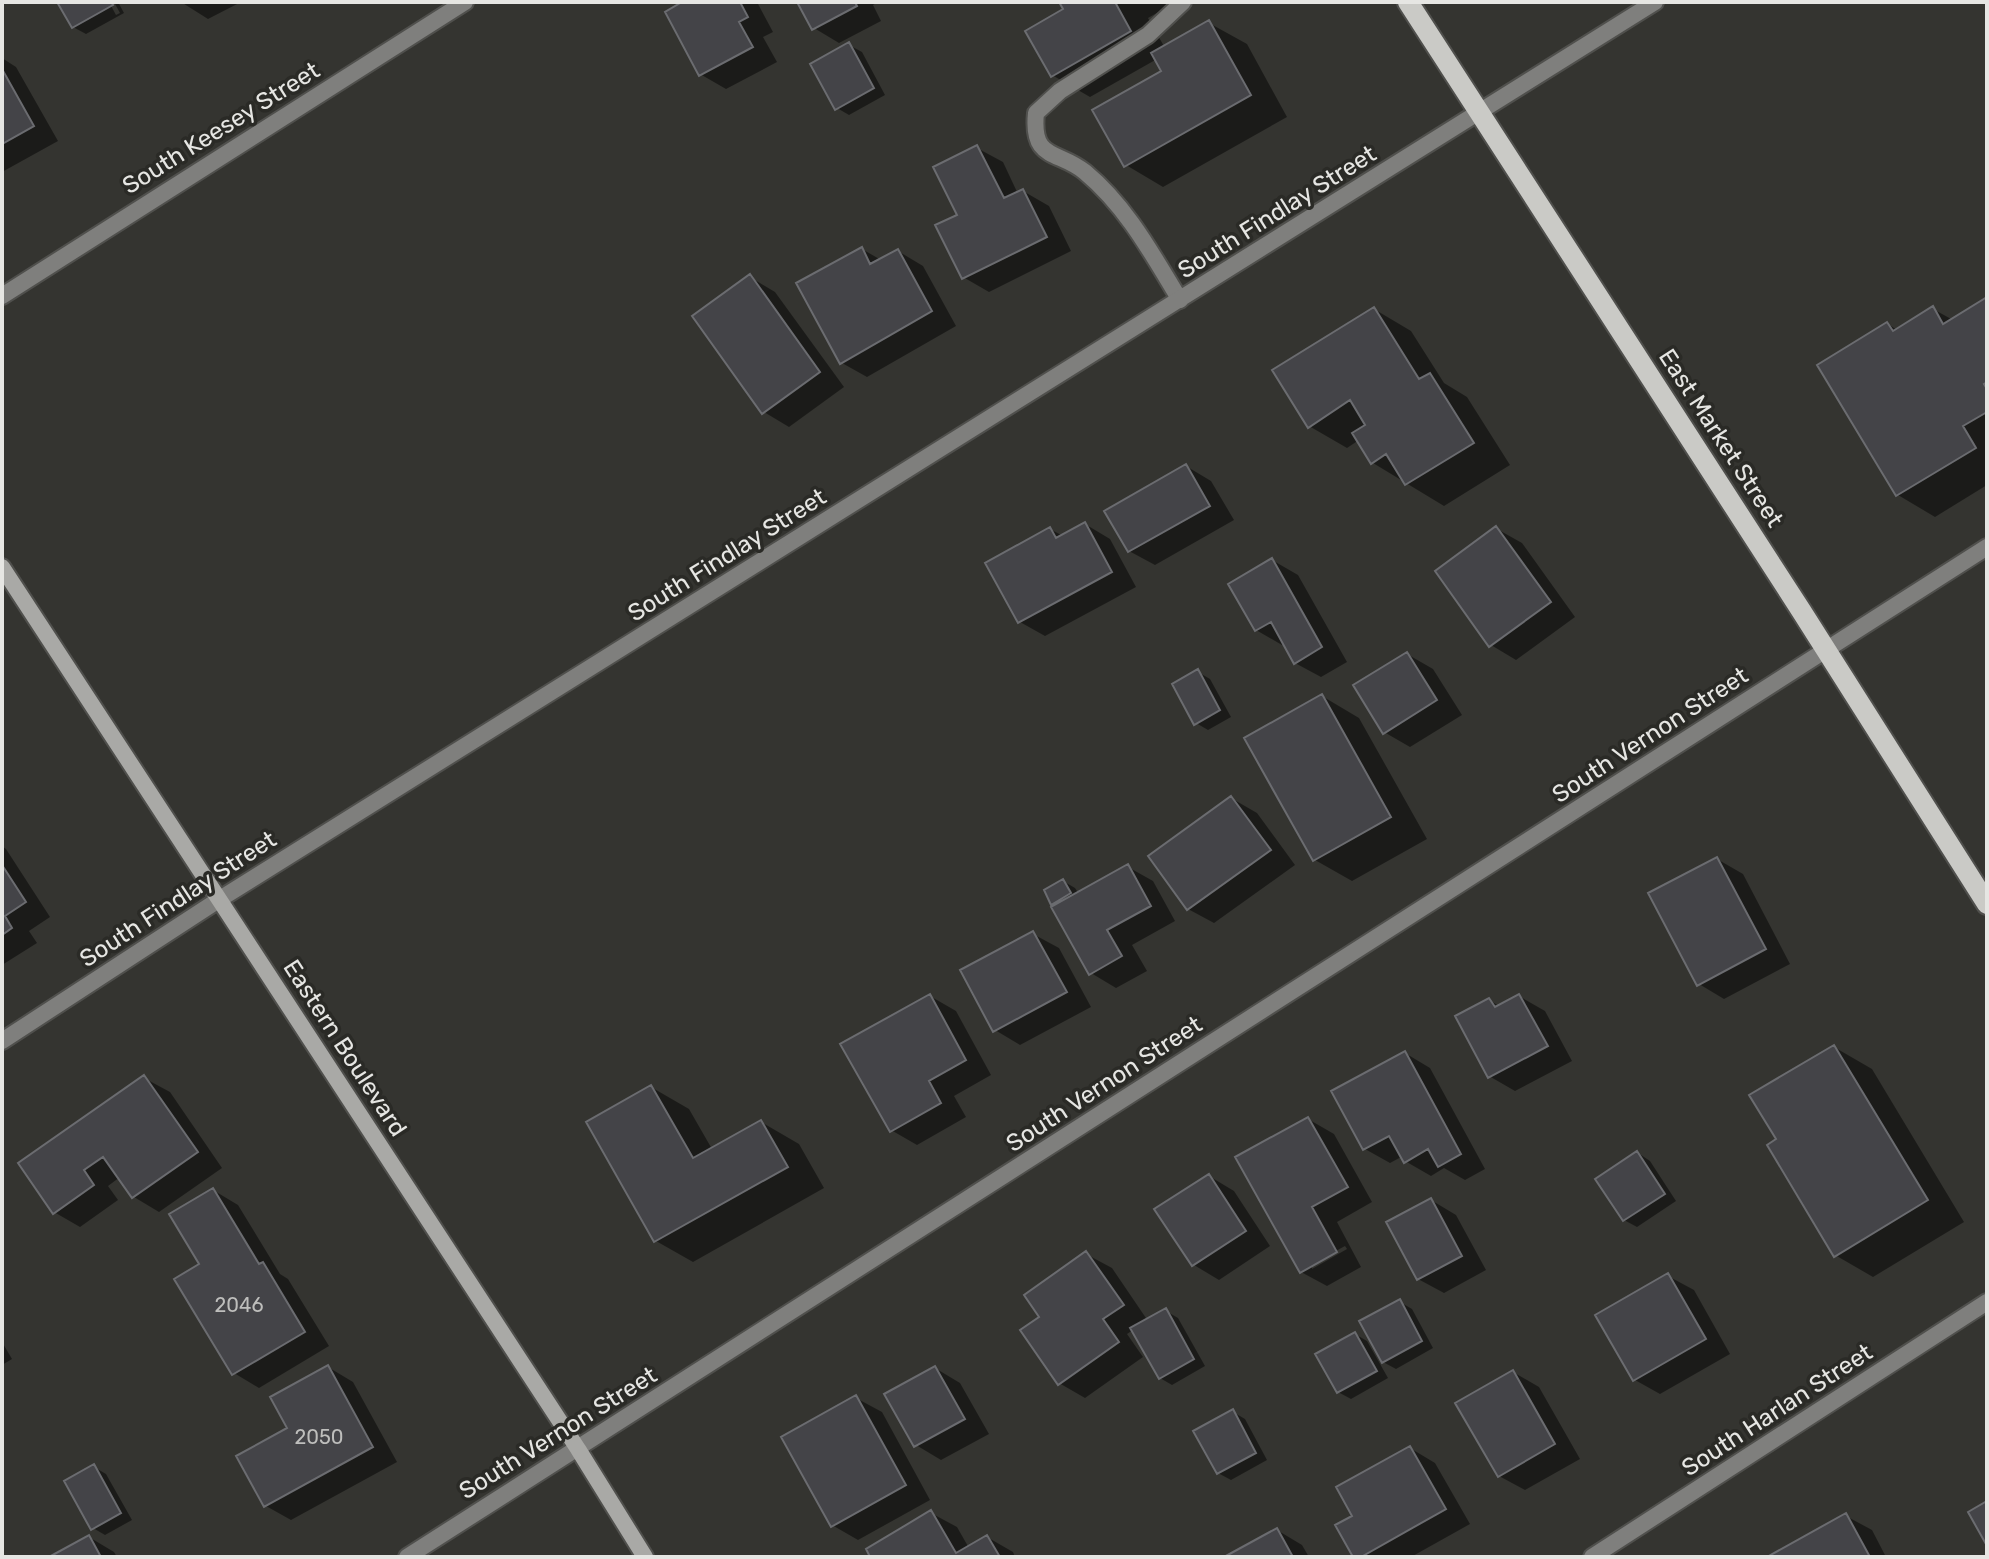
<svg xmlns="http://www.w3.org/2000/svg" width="1989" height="1559" font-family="Rubik,sans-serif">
  <rect width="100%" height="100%" fill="#343430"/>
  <path fill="#0007" fill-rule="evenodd" d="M59,2H109L116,15L120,13L114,2H118L124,13L86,34L73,27Z
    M181,2H241L208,19Z
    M687,2H757L773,32L763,37L777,62L726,89L700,74Z
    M800,2H878L873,5L881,21L839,43L814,28Z
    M1061,2H1176L1148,18L1165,48L1209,23L1247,44L1287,117L1163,187L1126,165L1164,72L1157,59L1090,97L1052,75L1065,10Z
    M849,45L862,52L885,95L849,115L837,108Z
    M2,58L16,67L58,141L2,172Z
    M977,148L1003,162L1018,194L1023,191L1049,206L1071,251L989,292L963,277L960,216Z
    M862,249L881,260L898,251L923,266L956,326L867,377L842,363Z
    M750,277L775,292L844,387L789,427L764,412Z
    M1987,300V485L1935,517L1898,495L1888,324L1897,330L1933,309L1953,320Z
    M1374,309L1411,331L1444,383L1467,397L1510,465L1444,506L1373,463L1359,440L1347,448L1309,426Z
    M1186,466L1211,481L1234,520L1155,565L1129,551Z
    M1085,524L1110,539L1136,587L1045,636L1020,622L1050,529L1063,536Z
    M1497,529L1522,543L1575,617L1516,660L1491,645Z
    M1272,560L1298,575L1347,662L1321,677L1295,663L1285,643L1282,645L1256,630Z
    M1407,654L1433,669L1462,715L1410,747L1384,732Z
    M1198,672L1210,679L1231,717L1208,730L1196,723Z
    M1322,696L1359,718L1427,839L1352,881L1315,860Z
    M1231,798L1257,813L1295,865L1214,923L1188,909Z
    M2,846L6,849L50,917L29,931L37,943L2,965Z
    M1717,859L1743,874L1790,964L1724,999L1699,984Z
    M1128,867L1153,881L1175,921L1132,945L1147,971L1116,988L1091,973L1057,906L1053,903L1063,881L1075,888L1079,894Z
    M1033,934L1059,948L1091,1007L1020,1045L995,1030Z
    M930,996L956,1011L991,1075L954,1096L966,1117L917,1145L891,1130Z
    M1519,996L1545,1011L1572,1061L1515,1091L1489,1076V1000L1499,1006Z
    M1834,1047L1872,1069L1964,1222L1873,1277L1835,1255L1779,1140Z
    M1405,1053L1430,1068L1485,1169L1465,1180L1444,1168L1431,1176L1405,1161L1403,1156L1390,1163L1365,1149Z
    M144,1078L170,1092L222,1168L159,1212L134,1197L120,1177L108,1186L118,1200L80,1227L54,1212Z
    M651,1087L689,1109L712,1149L761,1122L799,1144L824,1188L693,1262L656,1241Z
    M1308,1119L1334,1134L1372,1202L1337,1222L1361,1267L1327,1286L1301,1272ZM1345,1246L1347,1249L1312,1269V1264Z
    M1638,1153L1650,1161L1676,1201L1637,1227L1624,1220Z
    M1209,1176L1234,1191L1270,1246L1219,1280L1194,1265Z
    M213,1190L238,1205L280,1274L288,1279L329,1346L259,1388L234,1373L202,1265Z
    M1431,1200L1456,1215L1486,1270L1444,1293L1418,1279Z
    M1086,1254L1112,1268L1148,1321L1166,1311L1178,1318L1205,1366L1172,1385L1160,1378L1133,1330L1127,1334L1143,1357L1085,1398L1059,1383L1042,1318Z
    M1668,1276L1694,1290L1730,1354L1660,1394L1635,1380Z
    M1400,1302L1412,1309L1433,1348L1396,1369L1383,1362Z
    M1355,1334L1367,1341L1388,1378L1351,1399L1338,1392Z
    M2,1342L12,1359L2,1365Z
    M328,1367L353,1382L397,1462L291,1520L266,1506L290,1429Z
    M935,1368L960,1383L989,1434L941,1460L916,1445Z
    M1513,1372L1539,1387L1580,1459L1525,1490L1499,1476Z
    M856,1398L882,1412L930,1500L858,1540L832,1525Z
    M1233,1412L1245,1419L1267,1460L1231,1480L1218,1473Z
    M1410,1448L1435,1463L1470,1524L1411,1557H1355L1354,1516Z
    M94,1467L106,1474L132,1520L105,1535L93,1528Z
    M931,1513L957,1527L969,1548L987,1537L1013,1552L1015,1557H872Z
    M1846,1516L1872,1530L1886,1557H1771Z
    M1277,1530L1302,1545L1309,1557H1229Z
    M89,1537L114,1552L117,1557H53Z"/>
  <path fill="#444448" stroke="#6b6c70" stroke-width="2" d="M57,2H111L113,5L72,28Z
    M682,2H740L748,17L739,22L753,47L699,76L665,12Z
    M797,2H855L857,6L812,30Z
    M1059,2H1115L1131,31L1051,77L1025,31L1063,9Z
    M1209,20L1251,95L1124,167L1092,110L1161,71L1151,53Z
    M849,42L874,88L835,110L810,64Z
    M2,69L34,126L2,144Z
    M977,145L1004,198L1023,189L1047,237L962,279L935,225L957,215L933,167Z
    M862,247L870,264L898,249L932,311L840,364L796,283Z
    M750,274L820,372L762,414L692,316Z
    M1987,297V382L1984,384L1987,389V412L1963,426L1976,448L1896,496L1817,365L1887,322L1893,331L1933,306L1943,324Z
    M1374,307L1419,379L1430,373L1474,443L1405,485L1386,454L1371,464L1352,433L1365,425L1350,400L1308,428L1272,370Z
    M1186,464L1210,506L1128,552L1104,511Z
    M1085,522L1112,572L1018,623L985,563L1050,527L1056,538Z
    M1496,526L1551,602L1489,647L1435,571Z
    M1272,558L1322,647L1294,664L1271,622L1255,631L1228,584Z
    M1407,652L1437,700L1383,734L1353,685Z
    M1198,669L1220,710L1194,725L1172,684Z
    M1322,694L1391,817L1313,861L1244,738Z
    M1231,796L1271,850L1187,910L1148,856Z
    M1717,857L1766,949L1697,986L1648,893Z
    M1128,864L1151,906L1107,930L1122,956L1089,975L1051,907Z
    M2,865L26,902L5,916L12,928L2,935Z
    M1063,879L1071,893L1051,905L1044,890Z
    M1033,931L1067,992L993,1032L960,970Z
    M930,994L966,1060L929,1081L941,1103L890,1132L840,1044Z
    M1519,994L1548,1046L1488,1078L1455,1016L1489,998L1495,1007Z
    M1834,1045L1928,1200L1834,1257L1767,1145L1776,1139L1749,1095Z
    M1405,1051L1461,1154L1438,1167L1428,1149L1404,1163L1389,1136L1363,1150L1331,1091Z
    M144,1075L198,1152L132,1198L103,1157L84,1170L94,1185L53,1214L18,1163Z
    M651,1085L693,1158L761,1120L788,1167L654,1242L586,1122Z
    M1308,1117L1348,1187L1312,1207L1337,1252L1300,1273L1235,1157Z
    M1637,1151L1665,1194L1623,1221L1595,1179Z
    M1209,1174L1246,1231L1192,1266L1154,1209Z
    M213,1188L259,1264L263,1262L305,1332L232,1375L174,1279L199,1264L169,1214Z
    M1431,1198L1462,1256L1417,1280L1386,1222Z
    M1086,1251L1124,1305L1103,1319L1119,1342L1058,1385L1020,1330L1039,1317L1024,1295Z
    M1668,1273L1706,1339L1633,1381L1595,1315Z
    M1400,1299L1422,1341L1382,1363L1359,1321Z
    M1166,1308L1194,1359L1159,1379L1130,1328Z
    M1355,1332L1377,1371L1337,1393L1315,1354Z
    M328,1365L373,1447L264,1507L236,1456L287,1428L270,1397Z
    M935,1366L965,1419L914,1447L884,1394Z
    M1513,1370L1555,1444L1498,1477L1455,1403Z
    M856,1395L906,1485L831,1527L781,1437Z
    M1233,1409L1256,1453L1217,1474L1193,1431Z
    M1410,1446L1446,1509L1361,1557H1353L1335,1525L1352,1516L1336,1487Z
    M94,1464L121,1513L91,1530L64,1481Z
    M1987,1501V1546L1968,1512Z
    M931,1510L956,1553L987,1535L1000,1557H870L866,1549Z
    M1846,1513L1870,1557H1767Z
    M1277,1528L1293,1557H1224Z
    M89,1535L101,1557H49Z"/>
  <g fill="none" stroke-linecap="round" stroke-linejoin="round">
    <defs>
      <path id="lane" d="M1180,300C1152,254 1127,207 1085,172C1058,150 1031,161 1036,113L1060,91L1148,35L1183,2"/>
      <path id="street" d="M2,296L465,2
        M2,1041L220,899L1655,2
        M407,1557L1987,547
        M1592,1557L1987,1302"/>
      <path id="secondary" d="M2,567L578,1449L645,1557"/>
      <path id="primary" d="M1408,2L1802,612L1987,904"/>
    </defs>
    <use href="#lane" stroke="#50504d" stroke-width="20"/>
    <use href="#street" stroke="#50504d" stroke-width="20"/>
    <use href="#secondary" stroke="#50504d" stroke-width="20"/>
    <use href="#primary" stroke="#50504d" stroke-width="24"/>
    <use href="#lane" stroke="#7f7f7d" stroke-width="16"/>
    <use href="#street" stroke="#7f7f7d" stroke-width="16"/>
    <use href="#secondary" stroke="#a9a9a6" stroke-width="16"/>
    <use href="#primary" stroke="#cacac6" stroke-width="20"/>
  </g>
  <g text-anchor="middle" stroke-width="7" stroke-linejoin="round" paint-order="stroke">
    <g font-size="20" fill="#bebebc">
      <text x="239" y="1312">2046</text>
      <text x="319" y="1444">2050</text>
    </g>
    <g font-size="24" fill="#e6e6e3" stroke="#2a2a26">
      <text transform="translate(221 128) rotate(-32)" y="8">South Keesey Street</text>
      <text transform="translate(1277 212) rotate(-32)" y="8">South Findlay Street</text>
      <text transform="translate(1721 438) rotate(57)" y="8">East Market Street</text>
      <text transform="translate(727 555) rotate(-32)" y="8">South Findlay Street</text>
      <text transform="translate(1650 735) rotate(-33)" y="8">South Vernon Street</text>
      <text transform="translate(178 899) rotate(-33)" y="8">South Findlay Street</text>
      <text transform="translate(345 1048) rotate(57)" y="8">Eastern Boulevard</text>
      <text transform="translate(1104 1084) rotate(-33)" y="8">South Vernon Street</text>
      <text transform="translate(1777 1410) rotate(-33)" y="8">South Harlan Street</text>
      <text transform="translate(558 1433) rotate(-32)" y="8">South Vernon Street</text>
    </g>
  </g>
  <rect width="1989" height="1559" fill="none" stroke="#e6e6e3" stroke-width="8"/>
</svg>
